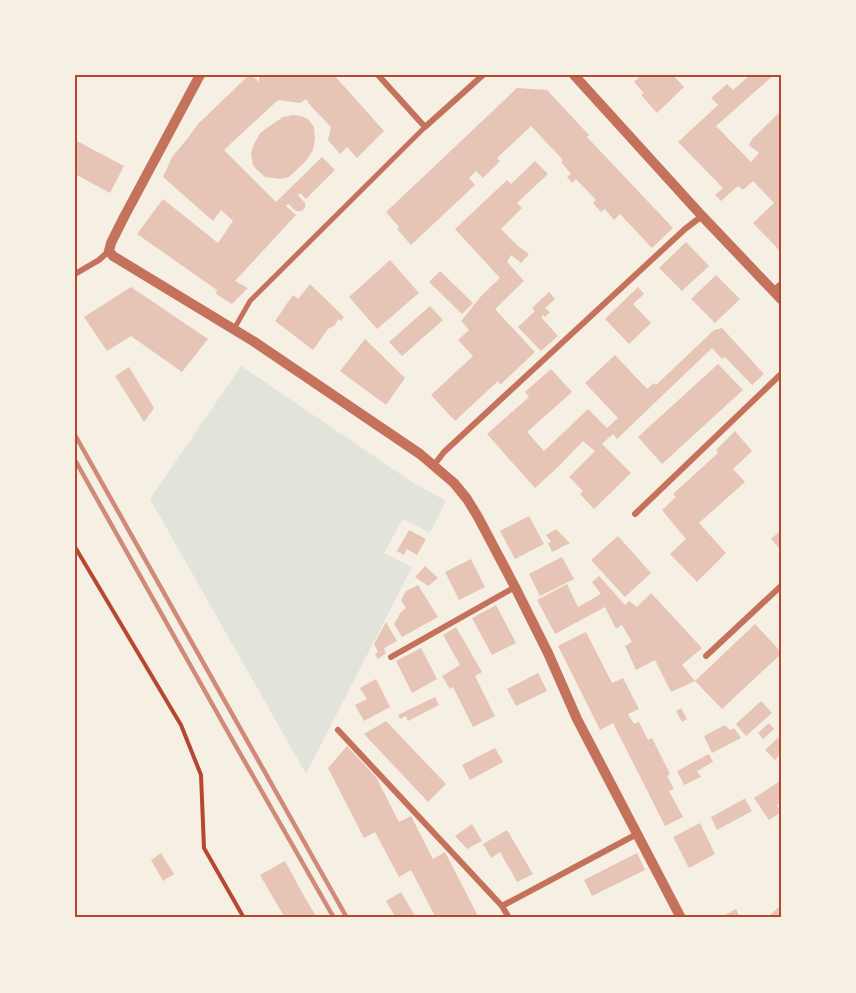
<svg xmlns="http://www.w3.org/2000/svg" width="856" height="993" font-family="'Times New Roman',serif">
  <rect width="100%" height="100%" fill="#f6efe4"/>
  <path fill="#e2e4dc" d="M241,366L412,482L446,501L430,533L403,519L384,553L412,567L306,774L150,499Z"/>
  <path fill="#e6c5b7" d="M249,75H252L259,82V75H334L384,131L357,158L347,147L340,154L328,140L331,127L310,105L306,99L300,103L278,100L224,150L276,202L322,157L335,170L306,199L300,193L298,195L305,203V208L302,211H296L288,204L286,206L296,215L235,281L248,288L232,304L216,294L217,290L137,234L163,199L218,243L233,221L221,210L213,221L163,177L172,157L187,139L198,124Z
    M641,75H673L684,87L657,113L641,95L644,93L634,82Z
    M750,75H774L716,126L751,162L759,153L749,145L752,139L781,111V154L779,156L781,157V252L753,223L774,203L753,181L743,190L738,186L721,201L715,195L723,188L678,142L718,105L711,98L727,84L733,90Z
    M517,88L547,90L589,135L587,137L673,228L652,248L620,214L614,220L605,209L601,212L593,203L596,200L576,179L572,183L567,177L571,174L561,162L563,160L531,126L497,158L500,161L483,178L476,171L469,178L475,185L411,245L397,229L399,227L386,212Z
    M293,115L301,116L308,119L314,127L315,139L313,150L305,162L289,177L280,179L265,177L256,169L253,165L251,154L253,146L260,133L274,123L283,117Z
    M75,140L124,166L110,193L75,174Z
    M535,161L548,174L517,203L522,208L501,229L518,246L529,254L521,263L511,255L507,262L524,281L495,309L535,352L500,385L498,381L455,421L431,395L473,356L458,340L469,330L461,321L482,295L500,278L455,229L507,180L511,184Z
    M686,242L709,266L682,291L659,268Z
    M390,260L419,293L377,329L349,297Z
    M440,271L473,303L462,314L429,282Z
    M716,275L740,299L715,323L691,299Z
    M310,284L344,317L341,321L338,319L335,325L328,329L313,350L275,321L293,295L298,299Z
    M131,287L208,339L182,372L131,336L107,351L84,317Z
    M638,287L644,294L633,304L651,323L629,344L605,319Z
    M549,292L555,299L545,308L550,312L545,317L543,315L541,317L558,336L541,351L518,327L535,311L532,308Z
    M430,306L443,320L402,356L389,342Z
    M722,328L764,374L752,385L725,357L722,359L712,348L617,439L613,434L602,444L631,473L594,509L580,494L583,491L569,477L595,451L583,441L558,467L535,488L487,434L529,397L525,392L551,369L572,392L527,432L544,451L588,409L607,428L618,418L585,383L615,355L647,389L654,383L656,385L714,330Z
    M365,339L405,378L386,405L340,371Z
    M718,364L743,390L662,464L638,437Z
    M129,367L154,408L144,422L115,376Z
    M735,431L752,451L733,469L745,482L699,523L726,553L697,582L670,554L686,539L662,510L676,497L673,494L718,453L716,450Z
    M529,516L544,544L515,559L500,531Z
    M556,529L570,543L552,552L548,543L551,542L546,535Z
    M409,530L426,539L417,555L407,549L404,555L397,551Z
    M781,530V550L771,539Z
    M618,536L651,573L625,597L591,560Z
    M562,557L574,579L540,596L529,574Z
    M471,559L485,587L459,600L445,572Z
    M425,566L438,578L428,586L415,577Z
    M599,576L625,605L629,601L637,607L651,593L702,648L682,665L695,681L671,692L655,660L636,670L625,646L632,642L622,625L616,629L605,607L555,634L537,600L567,584L578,607L601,594L592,582Z
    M418,585L438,617L402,637L394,624L401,612L406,608L401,600L406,591Z
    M496,605L516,643L492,655L472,618Z
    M386,622L397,641L384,648L386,653L378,659L375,654L378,652L374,644Z
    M755,624L781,652V654L722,709L695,681Z
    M456,627L482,672L475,676L495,716L473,727L453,687L450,689L442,676L460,665L443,635Z
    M586,632L612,683L623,678L639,709L628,714L634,724L639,722L648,740L652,738L670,774L667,776L674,789L669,791L683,817L665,826L613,723L600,730L558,646Z
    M421,648L437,679L412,693L396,661Z
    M538,673L547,691L516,706L507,689Z
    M376,679L390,707L364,721L355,705L367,699L360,688Z
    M435,697L439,705L408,721L406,716L400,719L398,715Z
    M761,701L772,713L746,736L736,724Z
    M681,708L687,719L682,722L676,711Z
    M386,721L446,784L428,802L364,734Z
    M769,723L774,729L763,739L758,733Z
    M725,725L730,730L734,728L741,738L712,753L704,736Z
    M781,735V753L775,760L765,750Z
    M347,746L376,777L399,822L411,816L433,859L445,852L479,918H436L411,870L399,877L375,832L364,838L328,768Z
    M495,748L503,762L470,780L462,765Z
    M709,754L713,762L697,771L701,777L684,785L677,771Z
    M780,781L781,802L777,805L781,812L769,820L754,798Z
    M744,799H745L752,811L717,830L711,817Z
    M700,823L715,854L689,868L673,837Z
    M472,824L482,841L467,849L455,836Z
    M507,830L533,874L517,882L500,852L491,858L483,844Z
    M161,853L174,874L163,881L151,860Z
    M637,853L645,870L592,896L584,880Z
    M285,861L304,896L317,918H285L260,875Z
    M401,892L416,918H396L386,901Z
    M781,905V918H769L768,917Z
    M736,909L740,918H719Z"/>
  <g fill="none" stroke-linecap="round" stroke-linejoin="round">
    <path stroke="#b5482f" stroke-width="4" d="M75,547L181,725L201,775L204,848L244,918"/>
    <path stroke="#c5725c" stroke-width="5" d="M234,329L250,301L425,127"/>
    <path stroke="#c5725c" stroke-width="6" d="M378,75L425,127L483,75
      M75,274L99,260L109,251
      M773,291L781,284
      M434,465L444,452L685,229L702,216
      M635,514L781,374
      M706,656L781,586
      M391,657L515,587
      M338,730L502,906L637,834
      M502,906L509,918"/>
    <path stroke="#c5725c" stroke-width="10" d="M200,75L124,217L111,243L109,251L113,256L253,341L420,454L454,483L467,499L478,517L515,587L548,653L577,719L681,918
      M574,75L702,216L781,299"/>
    <path stroke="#cf8b77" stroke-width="4.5" d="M75,435L347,918
      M75,460L229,734L334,918"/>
  </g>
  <rect width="856" height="993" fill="none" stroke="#f6efe4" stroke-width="153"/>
  <rect x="76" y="76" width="704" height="840" fill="none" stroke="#b5482f" stroke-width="2"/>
</svg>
